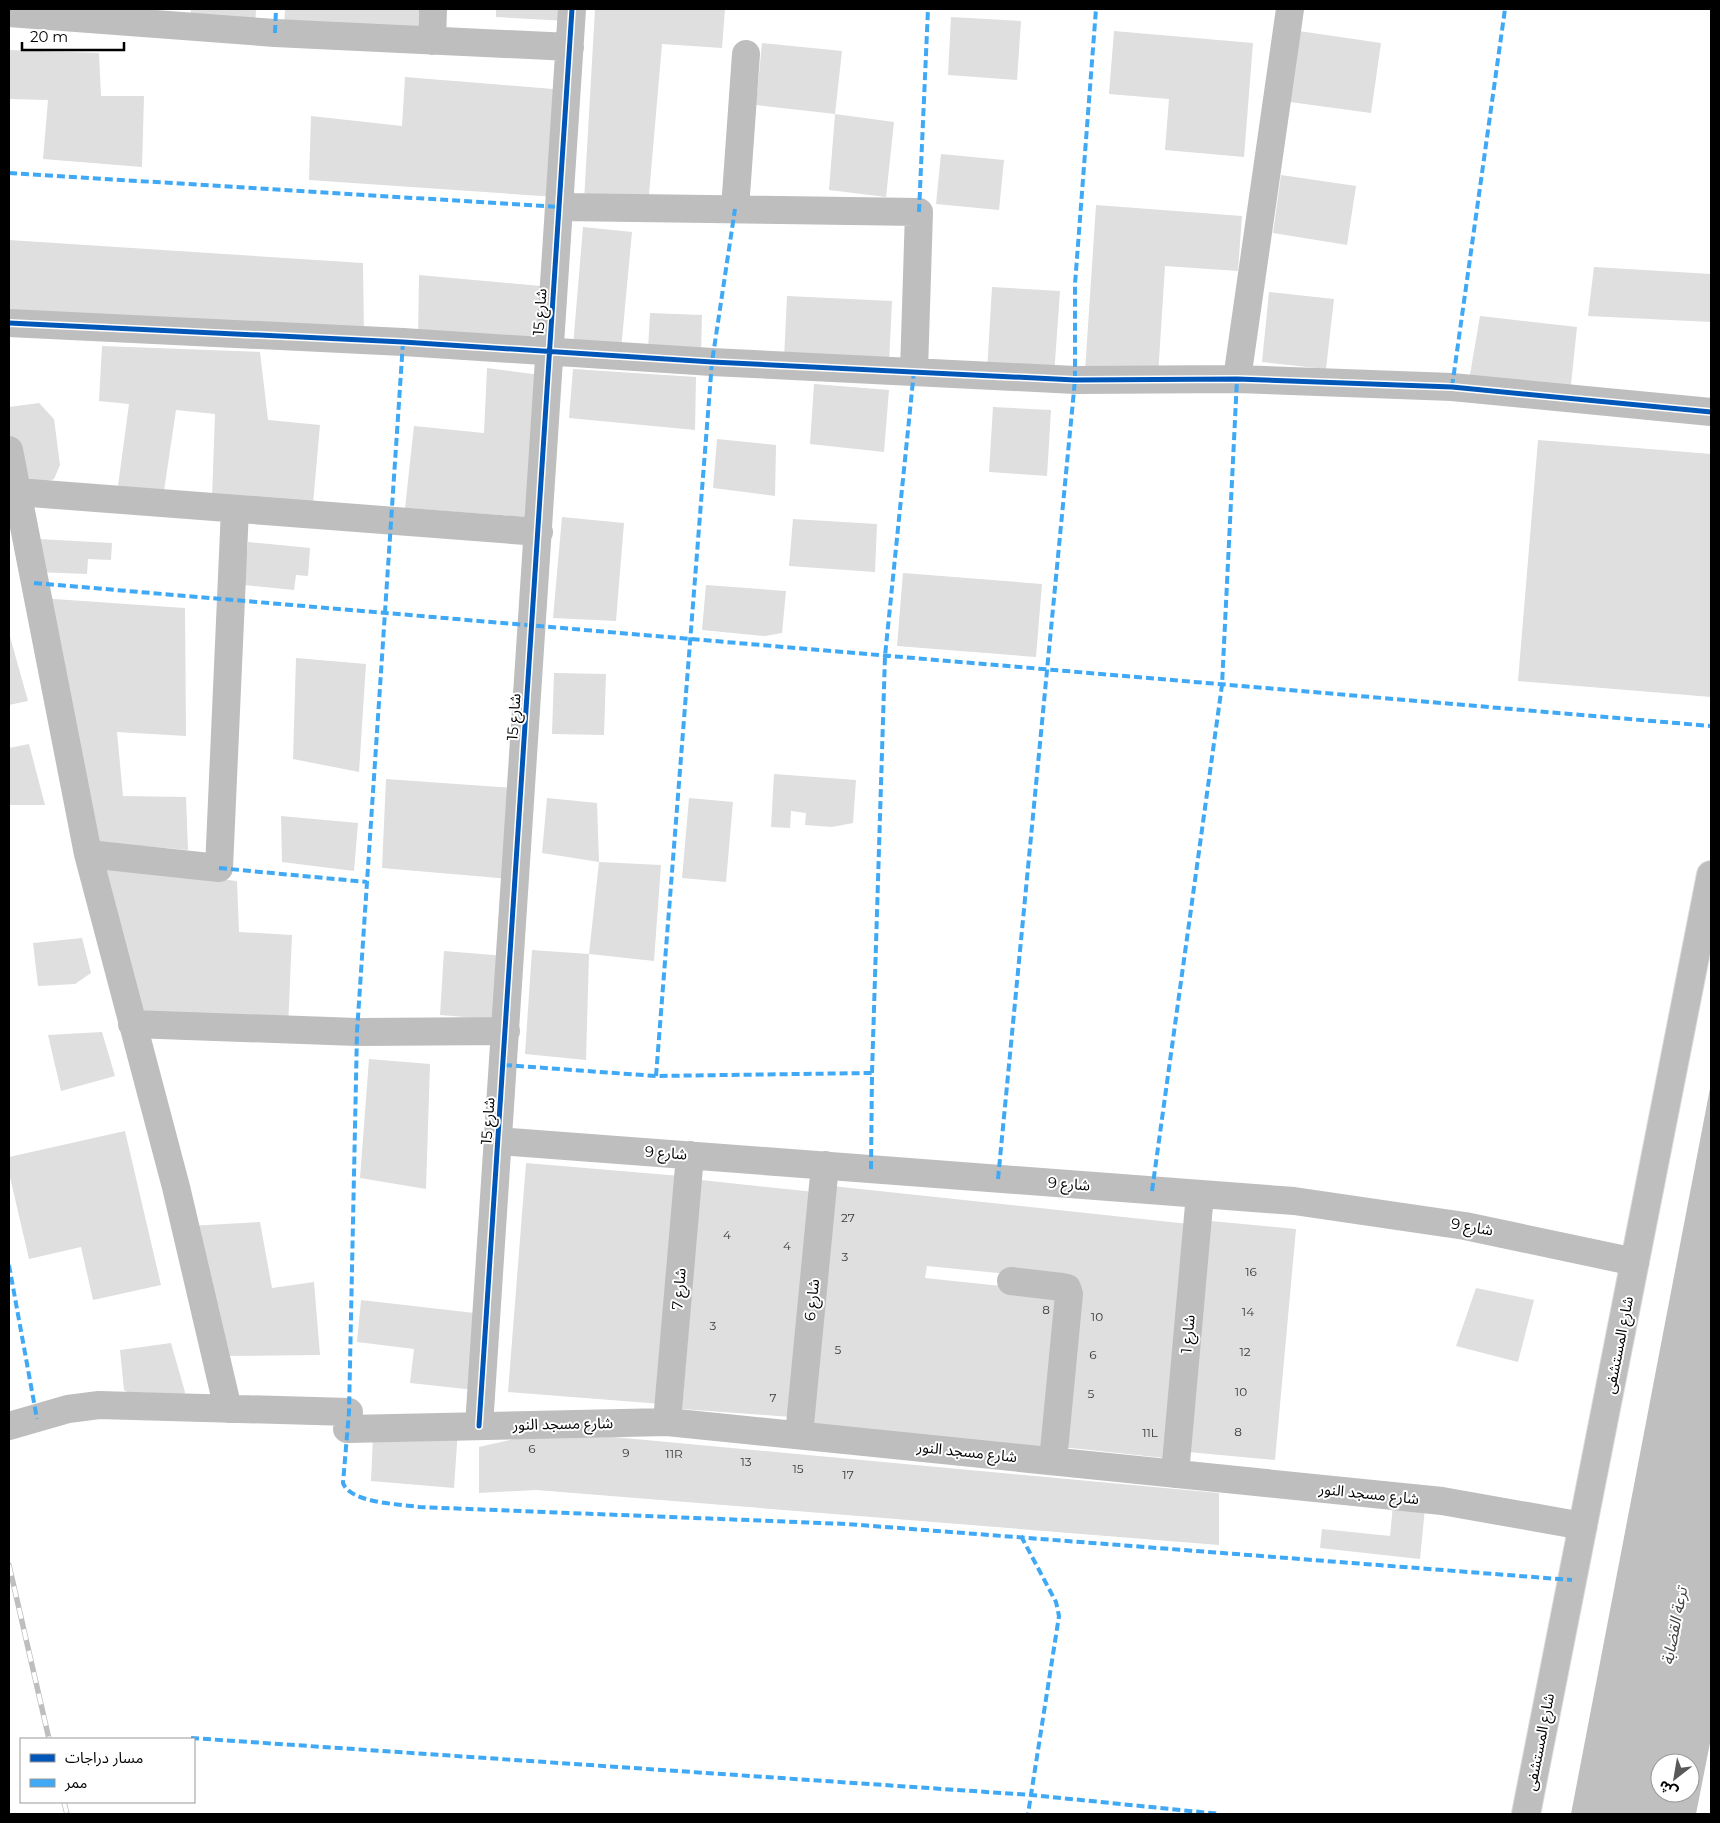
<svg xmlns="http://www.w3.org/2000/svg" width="1720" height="1823" font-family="Montserrat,'Noto Sans Arabic',sans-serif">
  <rect width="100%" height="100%" fill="#fff"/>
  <path fill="#bfbfbf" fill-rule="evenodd" d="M1711,1083V1738L1696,1814H1571ZM1660,1763H1690V1793H1660Z"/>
  <path fill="#dfdfdf" d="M191,9H256L255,30L190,21Z
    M285,9H419L418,36L284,27Z
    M496,9H568L567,21L496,17Z
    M595,9H725L722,48L662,44L648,206L584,201Z
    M951,17L1021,21L1017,80L948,75Z
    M1114,31L1253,43L1244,157L1165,150L1169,99L1109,94Z
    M1299,31L1381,43L1371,113L1290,102Z
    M762,43L842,51L835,114L756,105Z
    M9,50L99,53L101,96H144L142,167L43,159L48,100L9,99Z
    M405,77L565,90L556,197L309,180L311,116L402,126Z
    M835,114L894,122L886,197L829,190Z
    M941,154L1004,160L999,210L936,204Z
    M1281,175L1356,186L1347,245L1273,233Z
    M1096,205L1242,216L1238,271L1165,266L1158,376L1085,371Z
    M583,227L632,232L621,350L573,346Z
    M9,240L363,263L364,336L9,313Z
    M1594,267L1711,274V322L1588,316Z
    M419,275L552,287L549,347L418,338Z
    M992,287L1060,291L1054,376L987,372Z
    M1269,292L1334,299L1326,369L1262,362Z
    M787,296L892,301L889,364L784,359Z
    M650,313L702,315L701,354L648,350Z
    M1480,316L1577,327L1570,394L1468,386Z
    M102,346L260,352L268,420L320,425L313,504L212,498L215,414L176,410L164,491L118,486L129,404L99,401Z
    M487,368L548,376L539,518L405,508L414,426L484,433Z
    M573,369L696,377L695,430L569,418Z
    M814,384L889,390L884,452L810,444Z
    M39,403L54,419L60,465L54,479L42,483L16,481L9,438V407Z
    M993,407L1051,410L1047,476L989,472Z
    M717,439L776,445L775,496L713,488Z
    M1538,440L1711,454V697L1518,681Z
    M562,517L624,523L616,621L553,618Z
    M793,519L877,524L875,572L789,566Z
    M39,539L112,543L111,560L88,559L87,574L37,572Z
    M248,542L310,548L308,576L296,575L294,590L244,585Z
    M903,573L1042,584L1036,657L897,646Z
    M706,585L786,591L782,633L765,636L702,630Z
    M39,598L185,608L186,736L117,732L123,796L186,797L188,850L95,842Z
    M9,633L28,701L9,705Z
    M296,658L366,664L359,772L293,759Z
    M554,673L606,674L604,735L552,734Z
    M29,744L45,805H9V748Z
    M774,774L856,780L853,823L832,827L805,825L806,813L791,811L790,828L771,827Z
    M386,779L512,788L511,879L382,868Z
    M547,798L597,803L599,862L542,853Z
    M689,798L733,802L726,882L682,878Z
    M281,816L358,823L354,871L282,862Z
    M599,862L661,865L654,961L589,954Z
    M93,864L237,881L239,932L292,935L288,1029L130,1014Z
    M82,938L91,973L75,984L38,986L33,943Z
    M532,950L589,954L586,1060L525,1054Z
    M444,951L506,956L501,1020L440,1015Z
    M102,1032L115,1076L61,1091L48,1035Z
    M369,1059L430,1064L426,1189L360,1178Z
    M125,1131L161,1285L93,1300L81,1247L29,1259L9,1173V1157Z
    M526,1163L680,1176L662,1404L508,1392Z
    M701,1180L815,1192L791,1417L682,1409Z
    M832,1186L1189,1224L1165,1458L1062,1447L1079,1281L927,1266L925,1278L1068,1293L1052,1450L808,1424Z
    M1211,1221L1296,1229L1275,1460L1188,1452Z
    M260,1222L272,1288L314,1282L320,1355L220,1356L189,1226Z
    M1476,1288L1534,1300L1518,1362L1456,1346Z
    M361,1300L483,1314L475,1390L410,1383L414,1349L357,1342Z
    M171,1343L185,1392L181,1405L142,1401L124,1390L120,1350Z
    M458,1430L454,1488L371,1481L373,1436Z
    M549,1431L1219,1493V1545L536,1490L479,1493V1447Z
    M1393,1505L1425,1508L1420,1559L1320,1548L1322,1529L1390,1536Z"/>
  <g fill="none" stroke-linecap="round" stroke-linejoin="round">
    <defs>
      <path id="major" d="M1526,1814L1711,875"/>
    </defs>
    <use href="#major" stroke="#dbdbdb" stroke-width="30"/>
    <path stroke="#bebebe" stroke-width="28" d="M9,13L275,33L570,47
      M432,41L433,9
      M560,207L919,212L914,371
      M735,209L746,54
      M9,323L403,342L712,362L1075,380L1237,379L1452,387L1711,412
      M1237,379L1290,9
      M9,450L88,854L176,1187L228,1409
      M17,492L539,532
      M88,854L219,868L235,509
      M132,1024L357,1032L506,1031
      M499,1141L1294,1201L1465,1226L1635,1262
      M1011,1281L1062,1287L1067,1288L1069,1294L1053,1461
      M667,1422L690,1155
      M9,1426L68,1409L99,1405L349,1412
      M479,1426L572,9
      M347,1429L667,1422L1442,1501L1583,1526
      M799,1435L825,1165
      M1175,1474L1200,1194"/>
    <use href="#major" stroke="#bebebe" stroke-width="28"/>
    <defs>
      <path id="rail" d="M9,1565L49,1739
        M64,1802L67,1814"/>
    </defs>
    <use href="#rail" stroke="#bebebe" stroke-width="5.5"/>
    <use href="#rail" stroke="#fff" stroke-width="4" stroke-dasharray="11" stroke-linecap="butt"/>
    <path stroke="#3fa9f5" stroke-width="4" stroke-dasharray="8 4" stroke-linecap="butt" d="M275,33L276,9
      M9,173L560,207
      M919,212L928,9
      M403,342L357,1032L349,1412L343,1483C350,1503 399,1504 419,1507L847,1524L1572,1580
      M1452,387L1505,9
      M34,583L1711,726
      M219,868L367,882
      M504,1065L656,1076L872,1073
      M656,1076L712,362L735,209
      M871,1169L872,1073L885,656L914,371
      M998,1179L1075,380V284L1096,9
      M1152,1191L1222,685L1237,379
      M9,1265L37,1419
      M1021,1536L1056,1602L1059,1616L1028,1814
      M191,1738L1031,1795L1220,1814"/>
    <defs>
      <path id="cycleway" d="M9,323L403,342L712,362L1075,380L1237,379L1452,387L1711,412
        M479,1426L572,9"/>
    </defs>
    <use href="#cycleway" stroke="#fff" stroke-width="8"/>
    <use href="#cycleway" stroke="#0057b8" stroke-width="5"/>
  </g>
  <g text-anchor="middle" stroke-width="4" stroke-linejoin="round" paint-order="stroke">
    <g font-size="12" fill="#383838">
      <text x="848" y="1222">27</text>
      <text x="727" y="1239">4</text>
      <text x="787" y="1250">4</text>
      <text x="845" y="1261">3</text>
      <text x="1251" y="1276">16</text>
      <text x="1046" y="1314">8</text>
      <text x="1248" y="1316">14</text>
      <text x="1097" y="1321">10</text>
      <text x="713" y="1330">3</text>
      <text x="838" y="1354">5</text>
      <text x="1245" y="1356">12</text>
      <text x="1093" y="1359">6</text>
      <text x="1241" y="1396">10</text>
      <text x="1091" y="1398">5</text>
      <text x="773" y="1402">7</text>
      <text x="1238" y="1436">8</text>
      <text x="1150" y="1437">11L</text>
      <text x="532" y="1453">6</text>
      <text x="626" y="1457">9</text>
      <text x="674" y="1458">11R</text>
      <text x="746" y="1466">13</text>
      <text x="798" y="1473">15</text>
      <text x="848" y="1479">17</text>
    </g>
    <g font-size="15" fill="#000" stroke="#fff">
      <text transform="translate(540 312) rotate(-86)" y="5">شارع 15</text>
      <text transform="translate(514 717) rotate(-86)" y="5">شارع 15</text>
      <text transform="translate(488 1121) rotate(-86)" y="5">شارع 15</text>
      <text transform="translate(666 1153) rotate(4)" y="5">شارع 9</text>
      <text transform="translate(1069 1184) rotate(4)" y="5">شارع 9</text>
      <text transform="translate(1472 1227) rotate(10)" y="5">شارع 9</text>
      <text transform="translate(679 1289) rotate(-85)" y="5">شارع 7</text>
      <text transform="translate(812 1300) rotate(-84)" y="5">شارع 6</text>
      <text transform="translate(1188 1334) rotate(-85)" y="5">شارع 1</text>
      <text transform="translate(1619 1345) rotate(-79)" y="5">شارع المستشفى</text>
      <text transform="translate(563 1424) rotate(-1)" y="5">شارع مسجد النور</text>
      <text transform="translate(967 1452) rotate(6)" y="5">شارع مسجد النور</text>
      <text transform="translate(1369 1494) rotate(6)" y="5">شارع مسجد النور</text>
      <text transform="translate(1540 1742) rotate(-79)" y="5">شارع المستشفى</text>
    </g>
    <g font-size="16" font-style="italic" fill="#444" stroke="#fff">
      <text transform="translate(1674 1626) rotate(-79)" y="6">ترعة القضابة</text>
    </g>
  </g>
  <rect width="1720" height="1823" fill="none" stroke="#000000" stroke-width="20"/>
  <rect x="20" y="1738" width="175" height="65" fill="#ffffff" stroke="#999999"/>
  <rect x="30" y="1754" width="25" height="8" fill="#0057b8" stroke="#999999"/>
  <text x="65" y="1763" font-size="15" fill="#000000">مسار دراجات</text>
  <rect x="30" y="1779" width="25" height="8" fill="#3fa9f5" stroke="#999999"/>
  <text x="65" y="1788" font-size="15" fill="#000000">ممر</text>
  <g transform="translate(1675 1778) rotate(211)"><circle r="24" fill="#ffffff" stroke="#999999"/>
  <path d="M0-4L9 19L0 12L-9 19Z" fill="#595959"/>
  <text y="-8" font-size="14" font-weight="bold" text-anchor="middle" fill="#000000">ش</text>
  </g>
  <path d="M22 42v8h102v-8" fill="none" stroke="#000000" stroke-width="2.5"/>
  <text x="30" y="42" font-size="15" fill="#000000" stroke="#ffffff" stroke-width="4" paint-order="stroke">20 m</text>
</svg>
